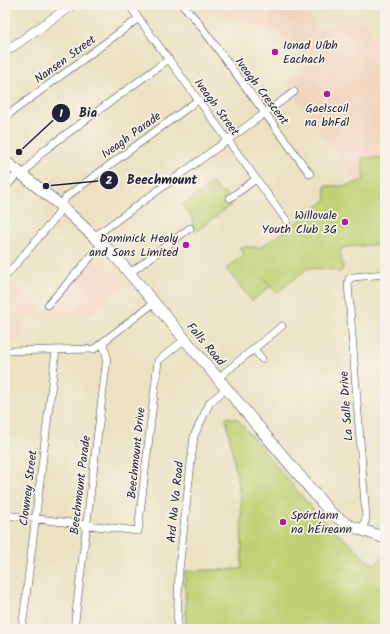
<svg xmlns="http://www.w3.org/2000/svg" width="390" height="634" font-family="Kalam,sans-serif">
  <rect width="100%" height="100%" fill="#f7f3e8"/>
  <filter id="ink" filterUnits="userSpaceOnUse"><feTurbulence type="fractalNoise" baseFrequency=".025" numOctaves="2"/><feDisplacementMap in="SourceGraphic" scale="8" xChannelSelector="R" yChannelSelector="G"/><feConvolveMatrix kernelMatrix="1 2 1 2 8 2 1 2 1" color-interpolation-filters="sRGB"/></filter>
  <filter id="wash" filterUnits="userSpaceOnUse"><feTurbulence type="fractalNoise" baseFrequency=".012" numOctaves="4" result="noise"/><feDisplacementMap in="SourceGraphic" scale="16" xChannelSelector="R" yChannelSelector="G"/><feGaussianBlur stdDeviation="0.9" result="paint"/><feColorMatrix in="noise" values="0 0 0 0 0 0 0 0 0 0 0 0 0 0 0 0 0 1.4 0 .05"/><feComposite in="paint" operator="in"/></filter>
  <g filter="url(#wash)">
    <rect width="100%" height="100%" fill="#ebe2c2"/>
    <path fill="#f2d4be" d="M198,5H302L320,29L349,20L368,22L369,37L385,36V158H362L364,180L358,183L295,97L297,95L287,82L303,70L302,64L279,34L240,19L207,12L205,14Z
      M98,255L126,286L88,316L22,318L23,341L5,342V284L8,282L49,313Z"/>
    <path fill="#c0d174" stroke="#717a58" d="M362,158H385V244L346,247L340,250L343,269L339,273L336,270L308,268L277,293L264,278L271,286L252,301L226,269L244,254L239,247H261L306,216L326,200L325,186H346L364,180Z
      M213,183L221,194L224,192L231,205L195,232L193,219L182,205Z
      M226,417L237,419L322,520L354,547L366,560L374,564L385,557V629H186L185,571L242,569L241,500Z"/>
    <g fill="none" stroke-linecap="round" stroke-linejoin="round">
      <path stroke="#75b4e8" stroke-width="2.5" d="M380,30L385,28"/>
    </g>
  </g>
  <g filter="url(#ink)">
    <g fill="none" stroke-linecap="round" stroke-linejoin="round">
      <defs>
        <path id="minor" d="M129,5L287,221
          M183,5L197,21L310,174
          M5,117L139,18
          M23,175L41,153L54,143L169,59
          M5,188L19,172
          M230,198L256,179
          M95,236L294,92
          M130,273L190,228
          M5,277L56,217L66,197L198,100
          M48,305L103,243
          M254,349L262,359
          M5,351L94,349L155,302
          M218,378L282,326
          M5,515L138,531L158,361L185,339
          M362,531L366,518L348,283L349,279L353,277L385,274
          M22,629L56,350
          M74,629L107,357L103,343
          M177,629L179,570L194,436L210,402L226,389"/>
        <path id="tertiary" d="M5,52L72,5"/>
        <path id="primary" d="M5,161L61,206L115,256L330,512L348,525L385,538"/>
      </defs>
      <use href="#minor" stroke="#403f4f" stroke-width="8"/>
      <use href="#tertiary" stroke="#403f4f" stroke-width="10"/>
      <use href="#primary" stroke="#403f4f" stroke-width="12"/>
      <use href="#minor" stroke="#fff" stroke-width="7"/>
      <use href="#tertiary" stroke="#fff" stroke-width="9"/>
      <use href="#primary" stroke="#fff" stroke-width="11"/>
    </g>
  </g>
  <g fill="#b5179e" stroke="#f7f3e8" stroke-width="1.5">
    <circle cx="275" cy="52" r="4"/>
    <circle cx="327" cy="94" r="4"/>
    <circle cx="345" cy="222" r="4"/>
    <circle cx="186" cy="245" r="4"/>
    <circle cx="283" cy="522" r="4"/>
  </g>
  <g text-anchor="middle" stroke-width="3.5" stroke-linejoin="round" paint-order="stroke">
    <g font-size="12" fill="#22223b" stroke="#f7f3e8" text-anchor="start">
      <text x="283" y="49">Ionad Uíbh<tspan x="283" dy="14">Eachach</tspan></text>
      <text x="327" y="112" text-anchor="middle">Gaelscoil<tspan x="327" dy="14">na bhFál</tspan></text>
      <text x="337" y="219" text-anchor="end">Willovale<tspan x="337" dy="14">Youth Club 3G</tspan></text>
      <text x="178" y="242" text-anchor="end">Dominick Healy<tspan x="178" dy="14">and Sons Limited</tspan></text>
      <text x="291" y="519">Spórtlann<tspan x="291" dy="14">na hÉireann</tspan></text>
    </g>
    <g font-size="12" fill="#22223b" stroke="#f7f3e8">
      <text transform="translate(65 59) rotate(-36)" y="4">Nansen Street</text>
      <text transform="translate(262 91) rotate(53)" y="4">Iveagh Crescent</text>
      <text transform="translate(217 107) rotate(54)" y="4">Iveagh Street</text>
      <text transform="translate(131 135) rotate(-36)" y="4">Iveagh Parade</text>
      <text transform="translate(206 344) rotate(50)" y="4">Falls Road</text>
      <text transform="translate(346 406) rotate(-94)" y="4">La Salle Drive</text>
      <text transform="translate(136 453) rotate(-84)" y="4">Beechmount Drive</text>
      <text transform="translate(80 485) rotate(-83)" y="4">Beechmount Parade</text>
      <text transform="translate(28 488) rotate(-83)" y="4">Clowney Street</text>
      <text transform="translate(175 502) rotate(-84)" y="4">Ard Na Va Road</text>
    </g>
  </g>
  <path fill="none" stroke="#22223b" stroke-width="1.5" d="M19 152L61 113M46 186L109 180"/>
  <g fill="#22223b" stroke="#f7f3e8" stroke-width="1.5">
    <circle cx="19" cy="152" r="4"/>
    <circle cx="46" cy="186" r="4"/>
    <circle cx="61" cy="113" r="10"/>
    <circle cx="109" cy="180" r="10"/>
  </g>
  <g font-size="12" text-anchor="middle" font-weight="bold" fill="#fff">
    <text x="61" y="117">1</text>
    <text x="109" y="184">2</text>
  </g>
  <g font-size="13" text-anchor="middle" font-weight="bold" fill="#22223b" stroke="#f7f3e8" stroke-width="3.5" stroke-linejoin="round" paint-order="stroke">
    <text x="88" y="117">Bia</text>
    <text x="162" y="184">Beechmount</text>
  </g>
  <rect width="390" height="634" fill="none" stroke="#f7f3e8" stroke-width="20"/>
</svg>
